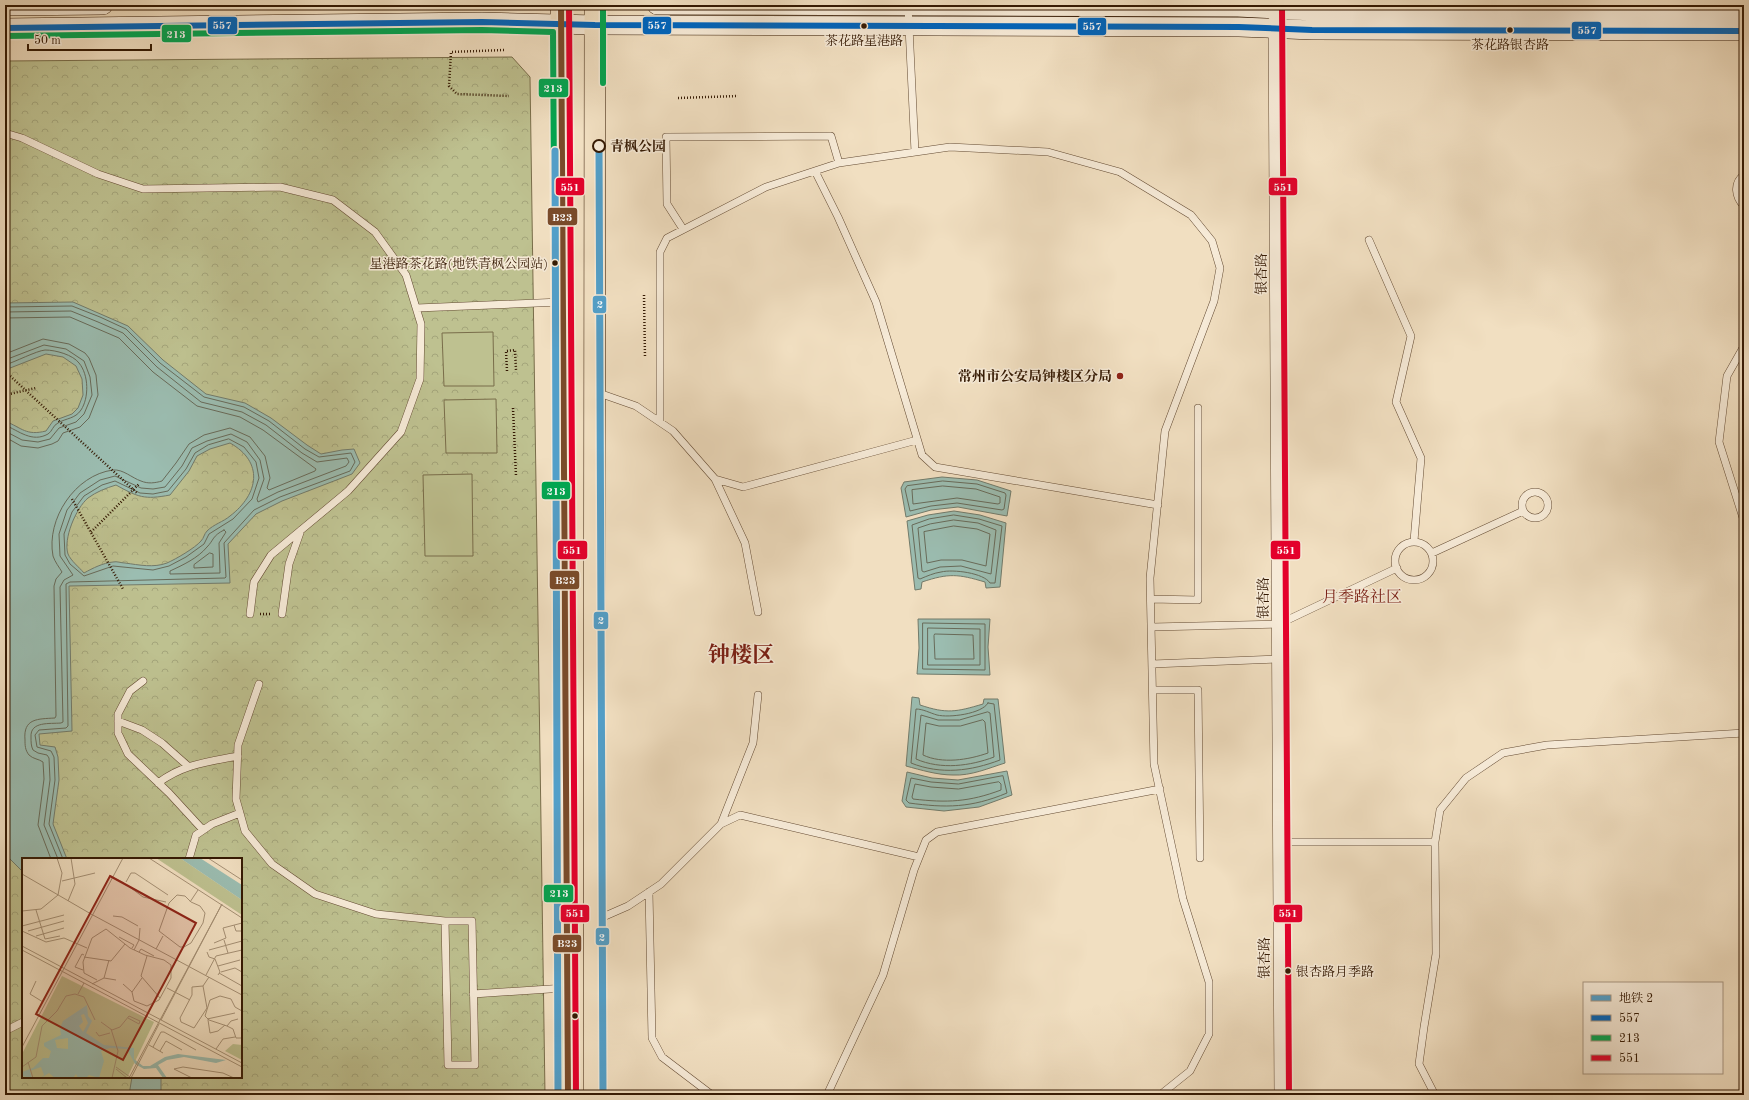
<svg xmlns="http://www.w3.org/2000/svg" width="1749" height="1100" font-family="'Old Standard TT','Noto Serif SC',serif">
  <defs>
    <pattern id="park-crowns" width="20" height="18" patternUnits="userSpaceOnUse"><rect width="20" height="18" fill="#bec190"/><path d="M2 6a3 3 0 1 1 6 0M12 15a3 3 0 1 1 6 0" fill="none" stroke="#a4a57b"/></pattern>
  </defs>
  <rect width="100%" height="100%" fill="#f1dfc1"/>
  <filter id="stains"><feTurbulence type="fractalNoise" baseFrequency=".005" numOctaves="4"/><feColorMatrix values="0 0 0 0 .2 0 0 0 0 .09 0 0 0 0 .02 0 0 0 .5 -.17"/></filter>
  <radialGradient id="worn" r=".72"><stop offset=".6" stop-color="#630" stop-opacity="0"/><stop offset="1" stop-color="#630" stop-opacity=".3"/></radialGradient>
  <path fill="url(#park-crowns)" stroke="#796d4a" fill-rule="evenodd" d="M512,57L530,77L545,1095H5V61ZM23,859H241V1077H23Z"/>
  <path fill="#bec190" stroke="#796d4a" d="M493,332L494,386H444L442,333Z
    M496,399L497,453H446L444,400Z
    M472,474L473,556H425L423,475Z"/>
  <path fill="#9bbdb1" stroke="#727b6b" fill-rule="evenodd" d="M73,302L128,326L163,360L206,394L245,403L271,418L307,445L321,454L342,450L354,449L360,463L352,474L282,501L256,514L228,544L230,583L69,586L72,731L39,734L40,745L55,747L58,757L59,780L53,824L67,859H23V872L5,854V421C22,428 26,436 46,431L53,421L72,414L78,408L83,395L82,379L76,366L63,357L46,354L5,370V303ZM230,443C264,462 259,494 230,516C223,522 214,524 207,531C204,534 204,538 201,541C195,548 176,559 167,563C154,568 139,565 125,563C121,563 117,561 113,562C103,563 93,568 84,573C79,567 71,561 68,554C63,539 76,508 88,498C96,492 106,488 116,485C138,497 144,500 170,495L189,471L197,456L210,449Z
    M942,477L977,480L1011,491L1007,516L958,507L931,510L906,517L901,488L904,482Z
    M954,511L980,515L1006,523L1000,587L986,588L985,582C958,574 949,573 922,582L921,589L915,590L907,521L928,515Z
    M918,619H990L988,647L990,675L917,674L919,648Z
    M912,697L919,698L920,705C947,714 956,712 983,704L984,699H998L1005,763C989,768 971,776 953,775C937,775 921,770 906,766Z
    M1007,771L1012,795L979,807L944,811L906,807L902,801L907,772L932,778L958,780Z
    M132,1077H161V1095H129Z"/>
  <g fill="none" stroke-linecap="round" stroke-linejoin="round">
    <path stroke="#686b5a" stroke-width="1" d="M5,307L72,306L100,317L126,329L160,363L204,397L244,407L269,421L305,449L319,457L351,453L355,462L350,471L280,497L254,510L224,543L226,577L225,578L70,582L66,584L68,726L66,728L39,730L35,735L37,747L51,751L54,757L55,780L49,824L63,859
      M5,312L71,311L98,322L123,333L157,367L201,402L242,412L266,425L302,453L317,462L347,458L349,462L346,466L278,492L258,502L257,499L264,479L260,460L247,442L231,434L207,441L192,448L182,466L165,487L153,489L141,488L115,476L100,480L80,493L67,510L59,534L60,556L73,575L64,580L60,587L63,722L61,723C50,724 30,721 31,737C31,742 31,746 33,750L38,753L47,755L49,758L50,780L44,825L58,859
      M5,318L70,317L119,338L153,372L197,406L240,417L263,430L316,469L315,471L269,490L267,488L270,478L265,456L250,437L230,428L204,435L189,444L176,463L162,481C155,483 148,484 141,481C132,478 123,469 113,470C75,475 46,519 53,556C55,562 59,567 62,572L56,579L54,586L56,716L55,718C38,719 23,718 25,740C25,745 25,750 29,755C33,759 39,759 43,762L44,779L38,825L51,859
      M5,354L43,339L69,344L85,353L89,358L96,375L98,395L89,418L80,427L63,433L58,441L52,444L38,448L21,446L5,437
      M5,360L44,345L66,349L84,361L90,377L92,395L84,414L76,422L59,428L50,439L38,442L22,440L5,431
      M5,365C15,362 36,351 45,350C56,350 73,355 79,363C89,375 89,398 81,410C75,419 66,418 58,423C53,425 52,432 48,434C32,443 19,431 5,425
      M229,439L244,447L256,462L259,478L252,499L233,519L209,534L204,544L186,557L169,566L153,570L113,566L84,576L70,564L65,555L64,534L72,512L84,496L102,485L115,481L140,493L153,494L168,491L186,469L195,453L208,445Z
      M943,481L977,484L1005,493L1006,495L1004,509L1002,510L957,503L931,506L910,511L905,489L907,486Z
      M943,486L976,489L1000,497V503L998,504L957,498L913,504L912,490Z
      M954,515L979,519L1002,526L995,583H990C984,573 953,569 941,572C934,573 927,576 920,579L918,578L912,525L929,519Z
      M954,520L978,523L996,530L991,574L961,566L940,567L924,572L922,571L918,528L930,524Z
      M954,526L977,529L990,534L986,566L962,560H941L927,563L924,532Z
      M224,530L226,532L219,543L220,573L170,574V571C183,565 198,558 207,547C214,540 212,536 224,530Z
      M210,553L213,554V567L194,568V565Z
      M923,623L985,624V670L923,669Z
      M928,628L980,629V665H928Z
      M935,634L973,635L974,659H935L934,636Z
      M988,703L994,704L1000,760C971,771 941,775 911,763L916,709C923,709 930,713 937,715C949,718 982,714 988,703Z
      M988,712L990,713L994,757C970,766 941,770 916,759L921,715L938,720H959Z
      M983,720L985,722L988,753C968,760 942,764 923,755L926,723L939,726H960Z
      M1003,776L1007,793C971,808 946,808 909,803L906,800L911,778L931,782L958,784Z
      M999,782L1001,784V790C969,802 947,803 913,799L912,797L915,784L931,787L958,789Z"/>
    <defs>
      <path id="lane" d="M908,6L915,152
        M1743,91L1744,47
        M5,133L22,138L98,174L143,189L280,187L333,200L375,232L406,275L421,324L420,379L401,432L348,491L271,555L254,582L250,614
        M815,171L838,217L876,302L922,455L935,467L1158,505
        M1744,175C1733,183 1735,197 1744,206
        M683,229L667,204L666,137L831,136L839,163
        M1369,240L1411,336L1396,402L1421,458L1414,541
        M417,308L561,302
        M1744,346L1727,376L1719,442L1744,521
        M596,392L636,406L673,431L715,479L745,543L758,612
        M660,422V252L667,238L766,187L839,163L950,147L1048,152L1120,172L1191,215L1212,241L1220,268L1214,301L1165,431L1150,578L1154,764L1183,899L1209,982V1034L1190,1071L1160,1095
        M715,479L743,487L917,440
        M1522 505a13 13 0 1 1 26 0a13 13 0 1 1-26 0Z
        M1395 561a19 19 0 1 1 38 0a19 19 0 1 1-38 0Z
        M1432,553L1523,511
        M1151,599L1198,600V408
        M282,614L289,564L301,530
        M1152,627L1279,624L1397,568
        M1152,664L1279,659
        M143,681L130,691L118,714V733L128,754L169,793L203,830
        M259,684L238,745L236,799L245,831L272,864L315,894L376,914L445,921H472L475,1065H448L445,921
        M1153,690H1198L1200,858
        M118,721L142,730L162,743L188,766
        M158,783C184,764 207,762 238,756
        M721,824L740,815L919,857
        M1280,842H1435
        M189,859L196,835L212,824L240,813
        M649,892L652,1038L662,1057L712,1095
        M596,920L628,906L661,884L721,824L753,743L758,695
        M473,994L565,988
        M5,1031L23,1022
        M827,1095L883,975L914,870L926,840L937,832L1160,789
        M1435,1095L1419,1064L1424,1027L1436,954L1435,842L1440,810L1466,778L1503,753L1547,745L1744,733"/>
      <path id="street" d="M1275,21L1281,1095"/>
      <path id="secondary" d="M657,5L1238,7L1312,11L1744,12
        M5,6L103,5
        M5,28L482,22L595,25L1239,27L1312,30L1744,31"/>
      <path id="primary" d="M561,5L568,1095
        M594,1095L595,5"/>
    </defs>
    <use href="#lane" stroke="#634a32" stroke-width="8"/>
    <use href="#street" stroke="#634a32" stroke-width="14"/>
    <use href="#secondary" stroke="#341903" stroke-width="20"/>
    <use href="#primary" stroke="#341903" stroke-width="22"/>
    <path stroke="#341903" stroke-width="2.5" stroke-dasharray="1 2" stroke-linecap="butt" d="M504,50L451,52L449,86L457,94L509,96
      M678,98L738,96
      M644,295L645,358
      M507,371L506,351L515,350L516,370
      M8,374L137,493
      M5,395L36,388
      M513,408L516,476
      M72,499L123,589
      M91,532L139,484
      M260,614H271"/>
    <use href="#lane" stroke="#f6ead7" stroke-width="7"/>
    <use href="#street" stroke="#f6ead7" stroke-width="13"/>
    <use href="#secondary" stroke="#f6ead7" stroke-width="19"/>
    <use href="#primary" stroke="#f1dfc1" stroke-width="21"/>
    <defs>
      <path id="bus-1" d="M5,28L482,22L595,25L1239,27L1312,30L1744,31"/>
      <path id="bus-2" d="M603,5V83
        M5,36L482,30L553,32L560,1095"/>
      <path id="bus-3" d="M569,5L576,1095
        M1282,5L1289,1095"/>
      <path id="bus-4" d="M561,5L568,1095"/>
    </defs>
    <use href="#bus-1" stroke="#f6ead7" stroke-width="9"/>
    <use href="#bus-2" stroke="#f6ead7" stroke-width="9"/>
    <use href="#bus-3" stroke="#f6ead7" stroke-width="9"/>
    <use href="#bus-4" stroke="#f6ead7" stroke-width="9"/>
    <use href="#bus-1" stroke="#0065bd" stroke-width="6"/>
    <use href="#bus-2" stroke="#00a651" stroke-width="6"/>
    <use href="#bus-3" stroke="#e4002b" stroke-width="6"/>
    <use href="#bus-4" stroke="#7a4b2a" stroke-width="6"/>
    <defs>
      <path id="metro-1" d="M599,146L603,1095
        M555,151L558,1095"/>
    </defs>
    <use href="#metro-1" stroke="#f6ead7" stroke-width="10"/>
    <use href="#metro-1" stroke="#529fc9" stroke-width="7"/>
  </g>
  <g fill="#341903" stroke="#f6ead7" stroke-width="1.5">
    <circle cx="864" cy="26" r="3.5"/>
    <circle cx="1510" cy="30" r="3.5"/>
    <circle cx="555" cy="263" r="3.5"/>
    <circle cx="1288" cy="971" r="3.5"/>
    <circle cx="575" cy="1016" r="3.5"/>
  </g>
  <circle fill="#f6ead7" stroke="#341903" stroke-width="2" cx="599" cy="146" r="6"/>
  <circle fill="#8f2418" stroke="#f6ead7" stroke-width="1.5" cx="1120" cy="376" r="4"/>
  <g text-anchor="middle" stroke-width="3" stroke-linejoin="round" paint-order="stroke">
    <g font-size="13" fill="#341903" stroke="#f6ead7">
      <text x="864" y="45">茶花路星港路</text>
      <text x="1510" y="49">茶花路银杏路</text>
      <text x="548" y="268" text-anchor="end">星港路茶花路(地铁青枫公园站)</text>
      <text x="1296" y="976" text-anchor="start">银杏路月季路</text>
    </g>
    <g font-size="14" font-weight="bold" fill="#341903" stroke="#f6ead7" text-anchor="start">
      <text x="610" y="151">青枫公园</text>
    </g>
    <g font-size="14" fill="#341903" stroke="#f6ead7">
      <text transform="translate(1261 274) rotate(-90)" y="5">银杏路</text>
      <text transform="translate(1263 598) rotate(-90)" y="5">银杏路</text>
      <text transform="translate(1264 958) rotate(-90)" y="5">银杏路</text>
    </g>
    <g font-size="14" font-weight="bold" fill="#341903" stroke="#f6ead7" text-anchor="end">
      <text x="1112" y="381">常州市公安局钟楼区分局</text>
    </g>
    <g font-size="16" fill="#7a1f14" stroke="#f6ead7">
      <text x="1362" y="602">月季路社区</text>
    </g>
    <g font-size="22" font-weight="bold" fill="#7a1f14" stroke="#f6ead7">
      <text x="741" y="662">钟楼区</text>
    </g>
  </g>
  <g transform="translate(22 858)">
    <rect width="220" height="220" fill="#f1dfc1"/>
    <path d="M134,0H158L220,42V57ZM40,118L132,164L105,220H0V196ZM211,186L220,187V202L203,193Z" fill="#bec190"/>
    <path d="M158,0H178L220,27V42ZM65,147L66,158L70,163L64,175L82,187L112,190V201L121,208H128L143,199L156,196L204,202L194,205L162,199L145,202L136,207L145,220H141L134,210L122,211L113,206L105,191L88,190L79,193L82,203L77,220L67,217L64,220H56L54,216L51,220H33L27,215L19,220L22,217L19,209L8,213L10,220L0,218V214L11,210L21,200H27L29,193L22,188V185L39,177L38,170L41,163ZM62,156L66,165L61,174L57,168L61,164L59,157ZM46,180V191L35,190L33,182Z" fill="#9bbdb1" fill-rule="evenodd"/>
    <path fill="none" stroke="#a59075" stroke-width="1" d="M127,0L220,60M186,0L220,22M0,16L69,56L220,137M90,19L102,25M40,23L73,15M104,24L109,15H113L146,37M105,27L121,39L144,44M155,37L163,38L169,44L178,48L183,55L181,65L169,85L162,89H158L137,73L147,45ZM46,43L53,26L49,0M168,44L176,32M14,52L23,81L38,78M0,53L19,51L36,37L40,15L35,0M91,58L100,59L116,68M212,67L214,73H220M0,68L42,57M0,73L24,84L42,80L65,90M6,73L42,63M14,78L42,70M97,79L112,87L110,90M202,82L206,95M192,85L204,80L201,70L220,65M0,88L220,205M134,91L141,78M0,92L220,209M112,92L117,82L118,70M187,92L220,83M117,94L119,91L132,98M185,94L187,99L193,101L198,114L196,117M125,98L119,118L138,140M62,99L89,103L103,86M196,108L218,102M61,112L53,109L60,96L62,97M199,114L213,110L220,114M197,115L220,128M184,117L194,98L220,92M82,120L87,102M75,122L62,115L61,104L70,80L84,71L108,90L123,97L142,102L149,107V120L137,142L125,148L112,143M14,123L8,136L21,144M70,126L82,120L94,122M101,126L110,134L112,143M181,128L185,150L172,170L159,164L158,160L170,137V129L181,128L187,119M145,130L168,142M110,134L120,120M56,136L62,125M220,153L213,149L209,141L198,138L188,142L183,158L187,162L205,168L211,171L214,180H220M106,160L117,166L118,163M185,161L213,155M139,162L200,46M186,162L188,175L196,173L203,167M79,164L90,172L98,169L107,158L118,163M205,168L209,163L216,161M89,171L96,193L90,220M74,174L77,178L88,175M127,187L141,195M0,189L101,0M131,189L139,174H142L174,192M194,191L201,181L213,179M138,193L144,183L160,192M6,204L11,220M0,209L14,199L20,168L35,153L44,138L53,136L62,139L73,162M94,209L108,219M94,211L105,220M107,220L200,46M109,220L137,166M170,220L152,211L161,209L201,215L212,220"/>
    <path fill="#8f2418" fill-opacity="0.15" stroke="#8f2418" stroke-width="2" d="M88,18L174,65L101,202L14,156Z"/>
    <rect width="220" height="220" fill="none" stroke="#341903" stroke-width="2"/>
  </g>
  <g stroke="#f6ead7" stroke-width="1.5">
    <rect x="642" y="16" width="30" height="19" rx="4" fill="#0065bd"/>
    <rect x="207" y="16" width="31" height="19" rx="4" fill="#0065bd"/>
    <rect x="1077" y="17" width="30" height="19" rx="4" fill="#0065bd"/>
    <rect x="1571" y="21" width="31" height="19" rx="4" fill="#0065bd"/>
    <rect x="161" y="24" width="31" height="19" rx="4" fill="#00a651"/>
    <rect x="538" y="78" width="31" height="20" rx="4" fill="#00a651"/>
    <rect x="555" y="177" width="30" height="19" rx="4" fill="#e4002b"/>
    <rect x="1268" y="177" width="30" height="19" rx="4" fill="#e4002b"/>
    <rect x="547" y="207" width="31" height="19" rx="4" fill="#7a4b2a"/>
    <rect x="592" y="295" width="15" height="19" rx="4" fill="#529fc9"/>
    <rect x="541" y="481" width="30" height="19" rx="4" fill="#00a651"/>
    <rect x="557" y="540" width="31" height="20" rx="4" fill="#e4002b"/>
    <rect x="1270" y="540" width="31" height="20" rx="4" fill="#e4002b"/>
    <rect x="549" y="570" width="31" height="20" rx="4" fill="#7a4b2a"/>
    <rect x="593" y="611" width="16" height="19" rx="4" fill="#529fc9"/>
    <rect x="543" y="884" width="31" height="19" rx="4" fill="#00a651"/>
    <rect x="560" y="904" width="30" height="19" rx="4" fill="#e4002b"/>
    <rect x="1273" y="904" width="30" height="19" rx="4" fill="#e4002b"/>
    <rect x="595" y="927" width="15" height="19" rx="4" fill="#529fc9"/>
    <rect x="552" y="934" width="30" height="19" rx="4" fill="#7a4b2a"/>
  </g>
  <g font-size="11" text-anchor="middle" font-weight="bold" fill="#fff">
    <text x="657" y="29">557</text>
    <text x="222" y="29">557</text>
    <text x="1092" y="30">557</text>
    <text x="1587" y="34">557</text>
    <text x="176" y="38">213</text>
    <text x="553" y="92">213</text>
    <text x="570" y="191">551</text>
    <text x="1283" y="191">551</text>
    <text x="562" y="221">B23</text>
    <text x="600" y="308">2</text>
    <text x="556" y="495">213</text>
    <text x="572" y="554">551</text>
    <text x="1286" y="554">551</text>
    <text x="565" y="584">B23</text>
    <text x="601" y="624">2</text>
    <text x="559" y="897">213</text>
    <text x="575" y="917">551</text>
    <text x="1288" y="917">551</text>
    <text x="602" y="941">2</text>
    <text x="567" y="947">B23</text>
  </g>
  <rect width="1749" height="1100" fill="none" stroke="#f1dfc1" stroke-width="20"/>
  <rect x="6" y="6" width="1737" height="1088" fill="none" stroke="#341903" stroke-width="2"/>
  <rect x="10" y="10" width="1729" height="1080" fill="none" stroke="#341903"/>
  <rect x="1583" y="982" width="140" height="92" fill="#f6ead7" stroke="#a89682"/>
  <rect x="1591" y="995" width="20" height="6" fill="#529fc9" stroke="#a89682"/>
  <text x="1619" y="1002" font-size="12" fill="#341903">地铁 2</text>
  <rect x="1591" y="1015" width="20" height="6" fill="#0065bd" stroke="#a89682"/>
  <text x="1619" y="1022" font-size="12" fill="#341903">557</text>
  <rect x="1591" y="1035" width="20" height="6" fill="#00a651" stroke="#a89682"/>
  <text x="1619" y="1042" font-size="12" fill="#341903">213</text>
  <rect x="1591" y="1055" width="20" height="6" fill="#e4002b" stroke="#a89682"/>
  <text x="1619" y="1062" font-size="12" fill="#341903">551</text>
  <path d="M28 44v6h123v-6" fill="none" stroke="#341903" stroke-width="2"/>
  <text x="34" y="44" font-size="12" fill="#341903" stroke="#f6ead7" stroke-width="3" paint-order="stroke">50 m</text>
  <rect width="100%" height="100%" filter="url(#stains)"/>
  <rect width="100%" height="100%" fill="url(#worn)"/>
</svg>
